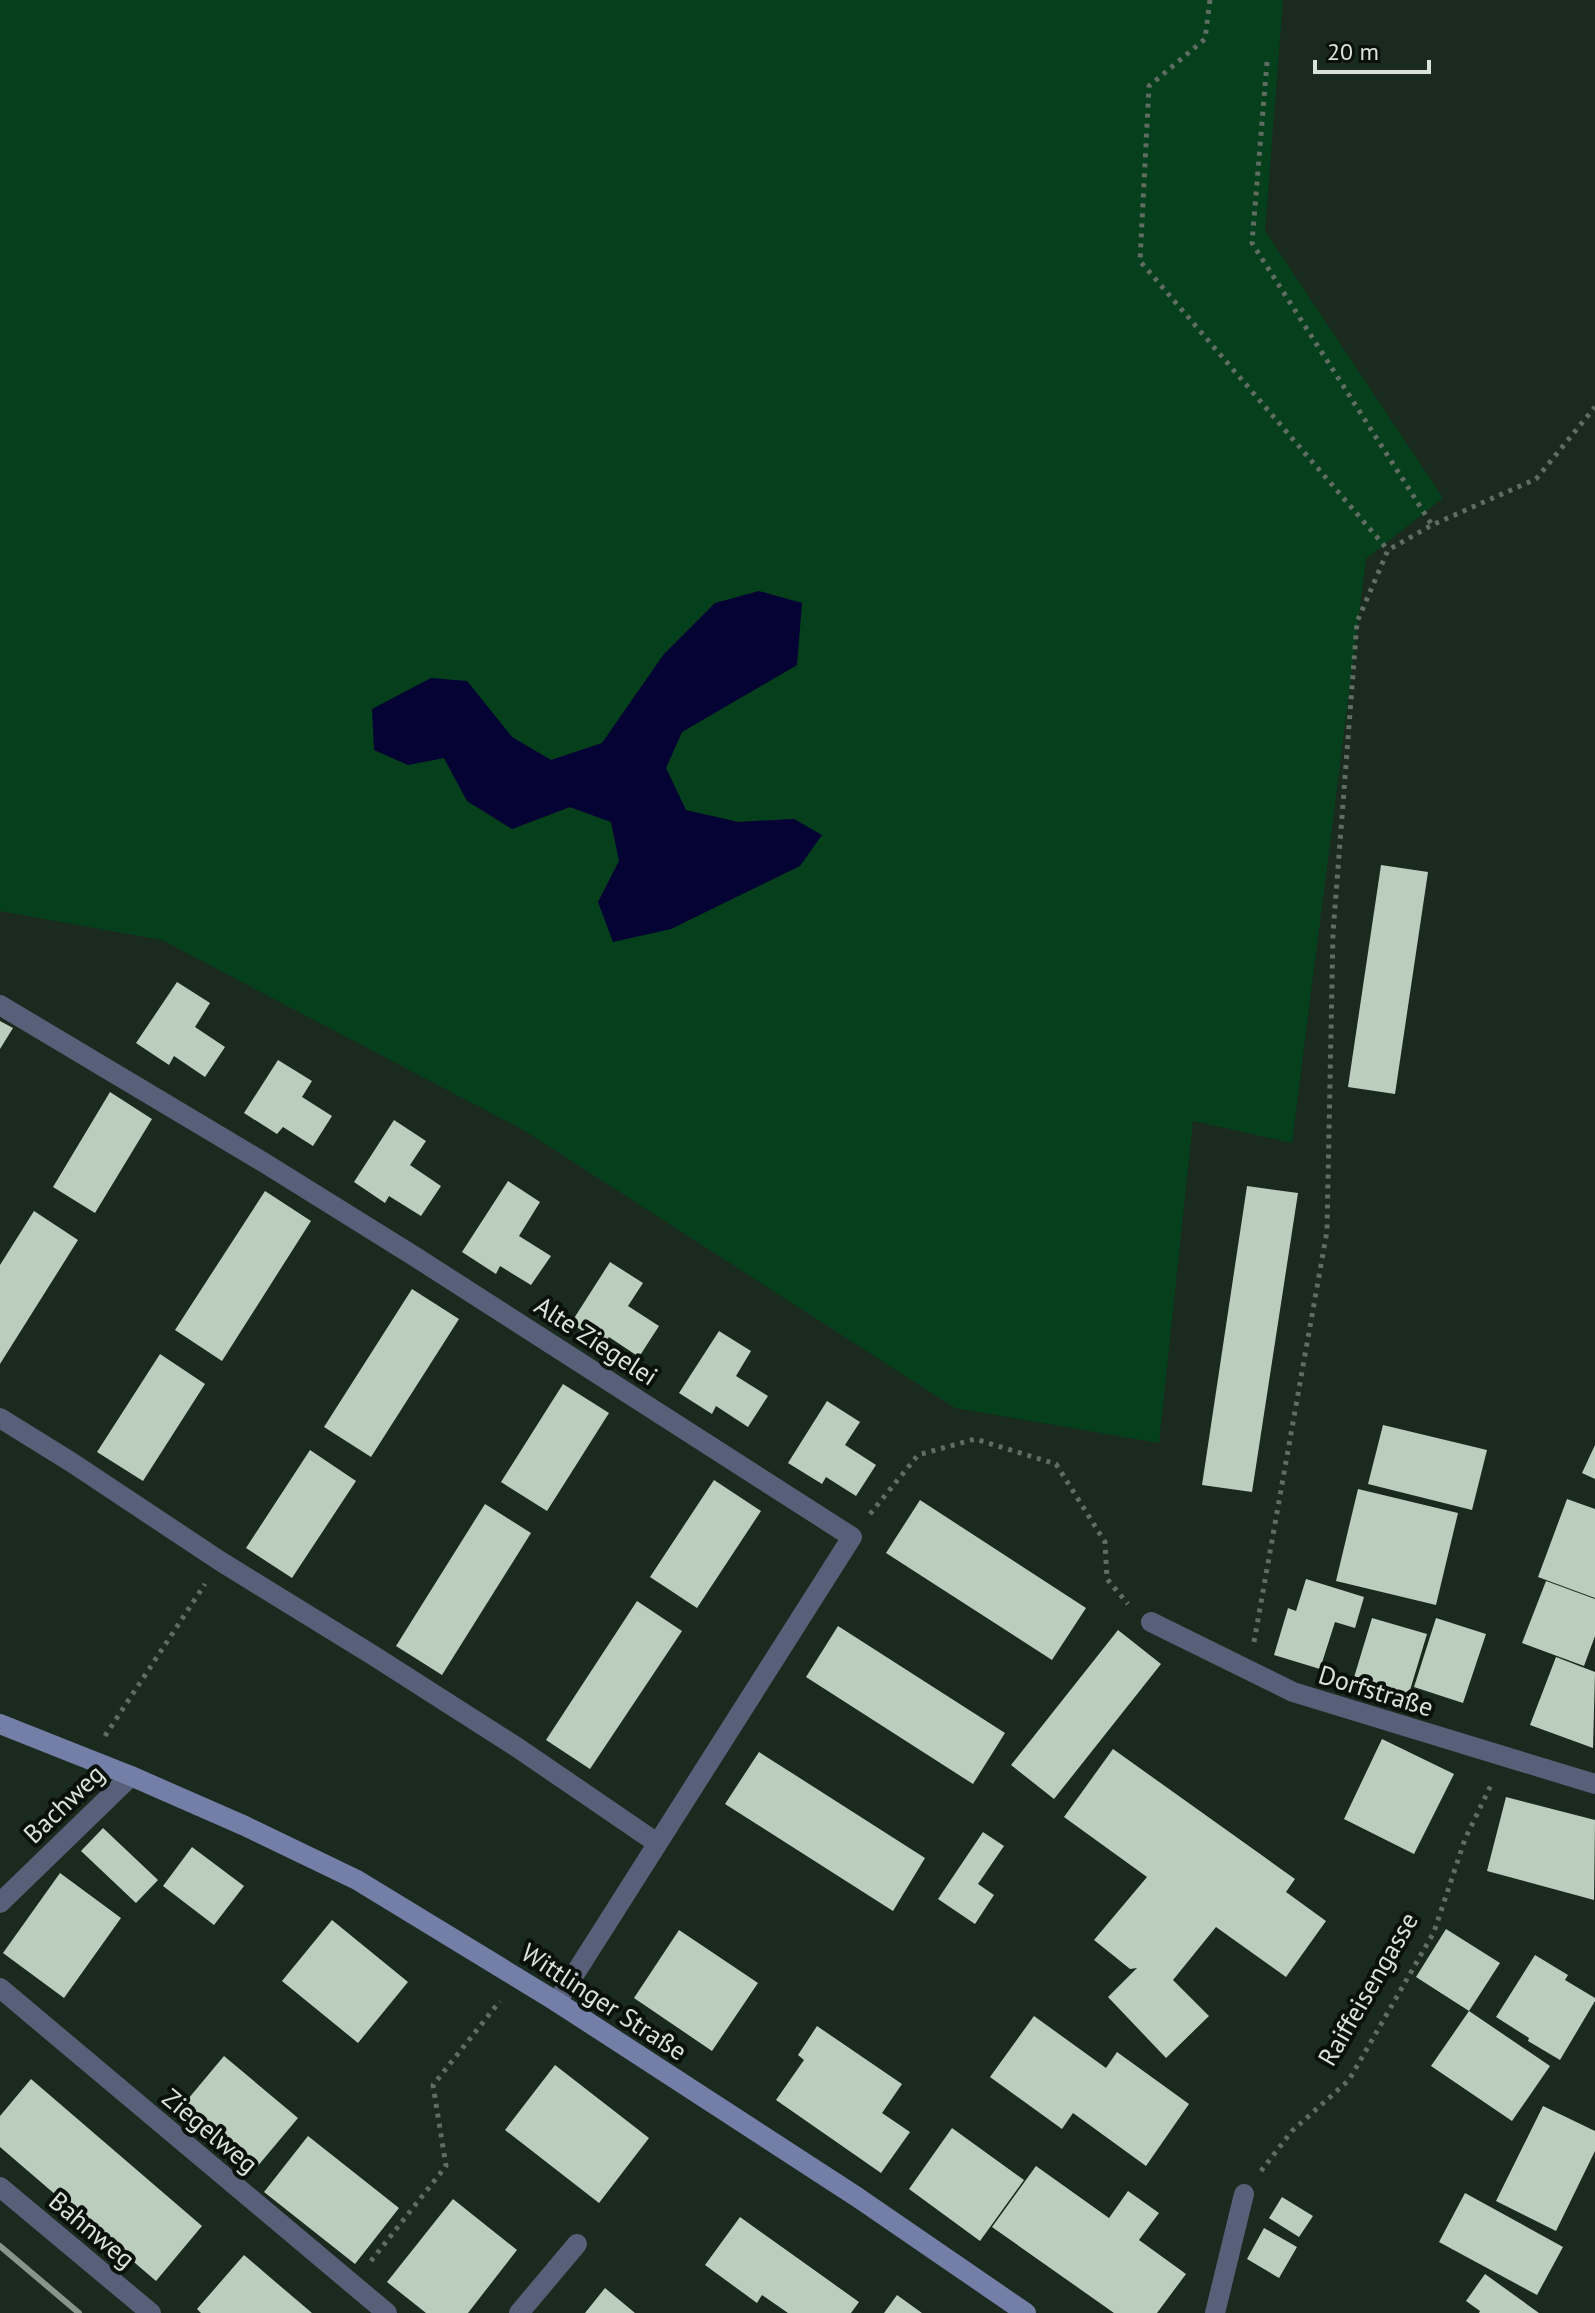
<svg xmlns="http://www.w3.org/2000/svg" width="1595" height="2313" font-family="'PT Sans',sans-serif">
  <rect width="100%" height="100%" fill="#1a2a1e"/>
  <path fill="#053f1b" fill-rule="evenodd" d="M0,0H1283L1265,231L1443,498L1366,559L1292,1143L1193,1121L1159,1443L955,1408L525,1131L162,940L0,911ZM664,654L796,665L682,732L666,768L685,810L738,822L794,819L822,836L598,903L619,861L611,822L570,807L512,829L467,801L444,758L408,765L467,681L512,737L551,760L602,743Z"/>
  <path fill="#050333" d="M759,591L802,603L797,665L682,732L666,768L686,810L738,822L794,819L822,835L800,866L671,929L613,942L598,902L619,861L611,822L570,807L512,829L467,801L444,758L408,765L374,750L372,709L431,678L467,681L512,737L551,760L602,743L664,654L715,603Z"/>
  <path fill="#bbcebe" d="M1381,865L1428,872L1395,1094L1348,1087Z
    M177,982L210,1003L195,1027L225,1047L205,1077L174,1056L169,1065L136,1043Z
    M0,1021L13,1028L0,1049Z
    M278,1060L312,1081L302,1097L332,1116L313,1146L283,1127L277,1134L244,1113Z
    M110,1092L152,1119L95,1213L53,1187Z
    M394,1120L426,1141L410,1165L441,1186L421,1216L389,1196L385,1203L354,1182Z
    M508,1181L540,1202L519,1236L551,1256L531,1285L500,1266L496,1274L462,1252Z
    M1247,1186L1298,1193L1252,1492L1202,1485Z
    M265,1191L311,1221L222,1361L175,1330Z
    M34,1211L78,1240L0,1364V1265Z
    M610,1262L643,1283L628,1306L659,1326L639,1357L609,1337L603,1345L571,1323Z
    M412,1289L459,1319L371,1457L324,1427Z
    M719,1331L751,1351L736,1376L768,1396L748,1427L716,1406L712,1414L679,1393Z
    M160,1354L205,1384L143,1481L97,1452Z
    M563,1384L609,1413L547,1511L501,1482Z
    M827,1401L860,1422L845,1445L876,1465L856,1496L826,1477L822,1484L788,1463Z
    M1383,1425L1487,1450L1472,1510L1368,1484Z
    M1595,1445V1479L1582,1473Z
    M310,1450L356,1481L292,1578L246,1548Z
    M714,1480L761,1511L697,1608L650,1577Z
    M1358,1489L1458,1513L1436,1605L1336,1581Z
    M1567,1499L1595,1509V1598L1538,1577Z
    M920,1500L1086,1608L1052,1660L886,1553Z
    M485,1504L531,1533L442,1675L396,1646Z
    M1306,1579L1364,1597L1355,1628L1335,1622L1320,1669L1274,1655L1288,1608L1296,1611Z
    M1546,1581L1595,1599V1636L1584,1666L1522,1643Z
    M637,1601L682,1631L590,1769L546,1740Z
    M1372,1618L1427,1634L1407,1700L1352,1684Z
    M1436,1618L1486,1634L1463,1703L1414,1687Z
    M838,1626L1005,1733L973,1784L806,1677Z
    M1118,1630L1161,1664L1054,1799L1011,1765Z
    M1556,1657L1595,1672L1593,1748L1530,1725Z
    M1382,1739L1454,1774L1414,1854L1344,1819Z
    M1113,1749L1295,1879L1286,1892L1326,1921L1286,1977L1216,1927L1173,1980L1209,2016L1166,2058L1108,1997L1137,1968L1130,1969L1094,1940L1147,1877L1064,1817Z
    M759,1752L925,1858L893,1911L725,1804Z
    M1506,1797L1595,1820L1594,1900L1487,1871Z
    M103,1828L158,1880L136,1903L81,1851Z
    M983,1832L1004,1846L978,1884L994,1895L975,1924L938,1899Z
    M192,1847L244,1886L214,1925L163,1886Z
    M60,1873L121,1918L64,1998L3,1953Z
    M332,1920L408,1982L358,2043L282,1981Z
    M1446,1929L1500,1963L1469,2011L1416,1977Z
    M679,1930L758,1983L712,2051L634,1998Z
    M1535,1955L1568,1975L1565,1980L1595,1998V2001L1560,2060L1528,2041L1529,2038L1496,2017Z
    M1469,2011L1550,2066L1512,2121L1431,2066Z
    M1034,2016L1106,2068L1117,2052L1189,2104L1146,2166L1073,2113L1062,2129L990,2077Z
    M817,2026L902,2084L882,2113L910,2132L881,2173L776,2100L804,2060L798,2055Z
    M224,2056L298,2118L252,2173L178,2111Z
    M555,2065L649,2138L599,2203L505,2130Z
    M31,2079L202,2226L156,2281L0,2147V2116Z
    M1543,2106L1595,2131V2151L1556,2231L1496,2201Z
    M952,2128L1024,2180L980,2241L909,2189Z
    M308,2136L399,2208L355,2264L264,2192Z
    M1036,2166L1109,2218L1128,2191L1159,2213L1139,2240L1186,2274L1157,2313H1114L992,2227Z
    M1465,2193L1563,2247L1537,2295L1439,2242Z
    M1282,2197L1313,2216L1299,2237L1269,2218Z
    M453,2199L517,2250L468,2313H426L387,2282Z
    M740,2217L859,2302L851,2313H788L762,2295L757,2303L705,2265Z
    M1264,2228L1297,2247L1279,2278L1247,2259Z
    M244,2255L272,2279L312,2313H201L197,2309Z
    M1485,2274L1539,2313H1479L1480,2311L1466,2301Z
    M605,2288L635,2313H585Z
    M897,2295L922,2313H884Z"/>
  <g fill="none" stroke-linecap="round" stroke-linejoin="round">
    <path stroke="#5f6d62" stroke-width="5" stroke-dasharray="4 6" stroke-linecap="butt" d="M1210,0L1205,39L1149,86L1140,261L1388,550
      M1267,62L1252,243L1432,525
      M870,1514L918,1455L975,1439L1056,1464L1105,1542L1107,1579L1128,1604
      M1254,1642L1327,1231L1333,933L1357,622L1388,550L1432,525L1536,479L1595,407
      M105,1736L205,1584
      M1261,2171L1292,2131L1349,2080L1434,1932L1465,1839L1492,1783
      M371,2261L446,2166L433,2085L500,2001"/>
    <path stroke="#585f78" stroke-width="20" d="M0,1005L263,1162L414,1256L852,1537L557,2002
      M0,1418L71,1462L220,1561L371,1654L518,1748L657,1843
      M1151,1622L1293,1692L1595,1784
      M0,1903L131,1776
      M0,1988L387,2313
      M0,2187L151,2313
      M519,2313L577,2244
      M1215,2313L1244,2194"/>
    <path stroke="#747fa7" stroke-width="20" d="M0,1724L131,1776L245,1826L357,1880L557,2002L857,2197L1026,2313"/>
    <path stroke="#88958b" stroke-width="6" d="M0,2246L79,2313"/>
  </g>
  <g text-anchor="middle" stroke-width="8" stroke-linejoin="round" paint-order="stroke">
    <g font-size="26" fill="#d9e3da" stroke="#0a100b">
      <text transform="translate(596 1341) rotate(33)" y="9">Alte Ziegelei</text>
      <text transform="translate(1376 1691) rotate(17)" y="9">Dorfstraße</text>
      <text transform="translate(64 1804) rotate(-44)" y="9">Bachweg</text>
      <text transform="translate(1368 1989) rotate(-60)" y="9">Raiffeisengasse</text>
      <text transform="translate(604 2002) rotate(33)" y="9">Wittlinger Straße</text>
      <text transform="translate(210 2131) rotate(40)" y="9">Ziegelweg</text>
      <text transform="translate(92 2230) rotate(40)" y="9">Bahnweg</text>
    </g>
  </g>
  <path d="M1315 60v12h114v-12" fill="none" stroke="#d9e3da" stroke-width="4"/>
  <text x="1327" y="60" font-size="24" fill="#d9e3da" stroke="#0a100b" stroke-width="6" paint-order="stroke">20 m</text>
</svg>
